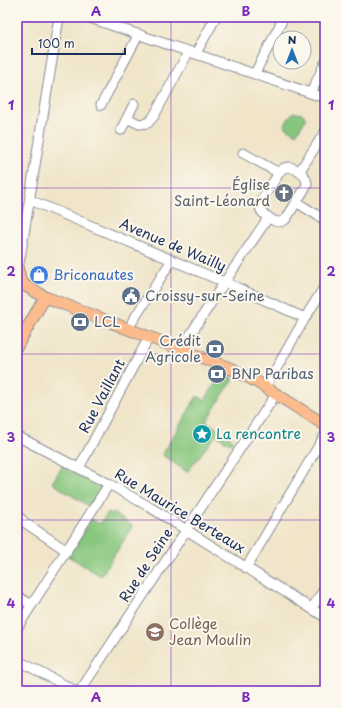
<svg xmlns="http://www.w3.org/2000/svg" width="342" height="708" font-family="'Playpen Sans',sans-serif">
  <rect width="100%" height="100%" fill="#fbf7ec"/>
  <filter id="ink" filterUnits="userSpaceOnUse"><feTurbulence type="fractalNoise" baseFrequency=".025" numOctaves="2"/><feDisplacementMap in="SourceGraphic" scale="8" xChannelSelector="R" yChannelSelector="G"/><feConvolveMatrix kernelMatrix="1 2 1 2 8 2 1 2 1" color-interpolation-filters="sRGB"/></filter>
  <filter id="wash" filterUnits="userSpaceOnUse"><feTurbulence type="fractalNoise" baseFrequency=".012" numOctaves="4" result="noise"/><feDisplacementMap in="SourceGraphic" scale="16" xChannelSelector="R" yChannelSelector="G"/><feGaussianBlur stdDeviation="0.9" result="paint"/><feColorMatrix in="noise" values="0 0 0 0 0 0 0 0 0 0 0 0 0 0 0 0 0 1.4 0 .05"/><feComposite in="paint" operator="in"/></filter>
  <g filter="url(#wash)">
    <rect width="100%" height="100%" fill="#f0e5c9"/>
    <path fill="#86c67d" stroke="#507a6e" d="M293,112L294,113L295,112L299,114L300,113L305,116L304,117L306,119L296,134L284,126Z
      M222,373L234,378L206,421L233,440L230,444L216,435L187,472L162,455L197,396L205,400Z
      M63,465L78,473L98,481L103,485L100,491L90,507L52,483Z
      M108,512L112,515L113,513L133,526L101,576L68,556L91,519L100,524Z"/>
  </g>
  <g filter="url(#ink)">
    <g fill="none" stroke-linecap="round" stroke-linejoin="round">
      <defs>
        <path id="minor" d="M87,17L325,98
          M196,53L216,17
          M255,73L284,17
          M311,93L325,63
          M101,105L139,34
          M127,118L134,104
          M121,130L127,118L139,124L148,123L154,116L189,51
          M243,153L279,173
          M289,167C298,169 307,175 307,185L286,219C279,224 274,222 268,217C261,213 258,209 261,201L281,170L284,168Z
          M299,172L325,132
          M30,200L231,285L305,318
          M296,202L325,220
          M17,264L19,263L20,258L59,17
          M132,322L172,260
          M181,349L222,286L268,218
          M265,387L276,369L305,318L325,286
          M17,436L109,484L148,506L325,617
          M79,468L149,337
          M20,518L24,522L67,551
          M246,568L325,435
          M17,596L32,605
          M312,608L325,588
          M17,628L109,484
          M17,660L76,691
          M80,691L276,394"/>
        <path id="major" d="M17,267L21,282L26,286L45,297L232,369L257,382L325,425
          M17,346L45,297"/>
      </defs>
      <use href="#minor" stroke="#868a94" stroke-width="11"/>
      <use href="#major" stroke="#868a94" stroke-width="13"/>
      <use href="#minor" stroke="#fff" stroke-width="9"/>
      <use href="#major" stroke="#fbbb8c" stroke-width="11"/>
    </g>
  </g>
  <path fill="none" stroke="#7b2cbf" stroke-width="1" stroke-opacity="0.55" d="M171,17V691M17,188H325M17,354H325M17,520H325"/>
  <defs>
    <symbol id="church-disc" viewBox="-11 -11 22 22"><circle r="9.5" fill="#6b7280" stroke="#fbf7ec"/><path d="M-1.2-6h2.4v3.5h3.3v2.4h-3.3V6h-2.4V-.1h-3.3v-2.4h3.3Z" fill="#fff"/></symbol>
    <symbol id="shop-disc" viewBox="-11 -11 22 22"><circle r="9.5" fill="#3f7fe0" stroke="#fbf7ec"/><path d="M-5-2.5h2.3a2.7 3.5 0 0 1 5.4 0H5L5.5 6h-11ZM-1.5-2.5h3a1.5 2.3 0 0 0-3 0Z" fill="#fff"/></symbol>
    <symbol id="civic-disc" viewBox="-11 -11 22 22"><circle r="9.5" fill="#5c6f8a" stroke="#fbf7ec"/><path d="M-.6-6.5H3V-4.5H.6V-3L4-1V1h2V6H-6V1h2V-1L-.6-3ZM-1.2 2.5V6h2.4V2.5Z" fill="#fff"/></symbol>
    <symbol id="bank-disc" viewBox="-11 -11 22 22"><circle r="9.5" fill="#5c6f8a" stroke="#fbf7ec"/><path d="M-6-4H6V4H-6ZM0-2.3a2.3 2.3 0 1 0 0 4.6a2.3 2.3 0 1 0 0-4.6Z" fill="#fff"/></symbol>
    <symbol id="sight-disc" viewBox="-11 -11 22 22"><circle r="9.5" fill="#0f9aa8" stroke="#fbf7ec"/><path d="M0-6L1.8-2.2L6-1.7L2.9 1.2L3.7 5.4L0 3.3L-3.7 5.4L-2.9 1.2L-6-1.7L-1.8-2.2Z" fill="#fff"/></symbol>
    <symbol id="school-disc" viewBox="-11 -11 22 22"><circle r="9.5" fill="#8d6e63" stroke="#fbf7ec"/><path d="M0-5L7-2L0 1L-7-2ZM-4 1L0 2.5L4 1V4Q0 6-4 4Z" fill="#fff"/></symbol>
  </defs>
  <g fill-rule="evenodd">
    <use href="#church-disc" x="273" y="182" width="22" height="22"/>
    <use href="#shop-disc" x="28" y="264" width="22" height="22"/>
    <use href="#civic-disc" x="120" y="285" width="22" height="22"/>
    <use href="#bank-disc" x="69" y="311" width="22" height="22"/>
    <use href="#bank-disc" x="204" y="338" width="22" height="22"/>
    <use href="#bank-disc" x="206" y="363" width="22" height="22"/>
    <use href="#sight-disc" x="191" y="423" width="22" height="22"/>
    <use href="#school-disc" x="144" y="621" width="22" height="22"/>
  </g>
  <g text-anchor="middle" stroke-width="4" stroke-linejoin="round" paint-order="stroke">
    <g font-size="14" fill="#5b616d" stroke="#fbf7ec" text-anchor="end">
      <text x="270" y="190">Église<tspan x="270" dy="16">Saint-Léonard</tspan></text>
    </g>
    <g font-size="14" fill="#1b2f5e" stroke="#fbf7ec">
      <text transform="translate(173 245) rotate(23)" y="5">Avenue de Wailly</text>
      <text transform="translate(102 396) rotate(-62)" y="5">Rue Vaillant</text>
      <text transform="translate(180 511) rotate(31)" y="5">Rue Maurice Berteaux</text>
      <text transform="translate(146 565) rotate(-57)" y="5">Rue de Seine</text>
    </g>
    <g font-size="14" fill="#366cbe" stroke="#fbf7ec" text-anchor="start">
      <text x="53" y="280">Briconautes</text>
    </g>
    <g font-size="14" fill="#4e5e75" stroke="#fbf7ec" text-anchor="start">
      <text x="145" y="301">Croissy-sur-Seine</text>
      <text x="94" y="327">LCL</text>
      <text x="201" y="346" text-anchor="end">Crédit<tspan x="201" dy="16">Agricole</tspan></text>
      <text x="231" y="379">BNP Paribas</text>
    </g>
    <g font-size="14" fill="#0d838f" stroke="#fbf7ec" text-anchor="start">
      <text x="216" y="439">La rencontre</text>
    </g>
    <g font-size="14" fill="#785e54" stroke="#fbf7ec" text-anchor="start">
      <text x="169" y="629">Collège<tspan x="169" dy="16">Jean Moulin</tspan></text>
    </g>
  </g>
  <rect width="342" height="708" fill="none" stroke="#fbf7ec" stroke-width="44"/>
  <g transform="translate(292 50)"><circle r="19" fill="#fbf7ec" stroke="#a1a7b3"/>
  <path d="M0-3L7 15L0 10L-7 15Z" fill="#1f6fb2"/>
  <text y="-6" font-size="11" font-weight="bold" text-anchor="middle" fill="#1b2f5e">N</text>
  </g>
  <path d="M32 48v6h93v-6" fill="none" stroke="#1b2f5e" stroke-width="2"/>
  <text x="38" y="48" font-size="12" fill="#1b2f5e" stroke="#fbf7ec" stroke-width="3" paint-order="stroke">100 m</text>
  <rect x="22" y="22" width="298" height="664" fill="none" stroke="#7b2cbf" stroke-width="1.5"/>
  <g font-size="13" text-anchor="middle" font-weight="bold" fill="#7b2cbf">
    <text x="96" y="16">A</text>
    <text x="246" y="16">B</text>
    <text x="11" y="110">1</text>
    <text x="331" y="110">1</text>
    <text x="11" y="276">2</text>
    <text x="331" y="276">2</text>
    <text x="11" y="442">3</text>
    <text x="331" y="442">3</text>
    <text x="11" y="608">4</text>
    <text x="331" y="608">4</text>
    <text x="96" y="702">A</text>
    <text x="246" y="702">B</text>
  </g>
</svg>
